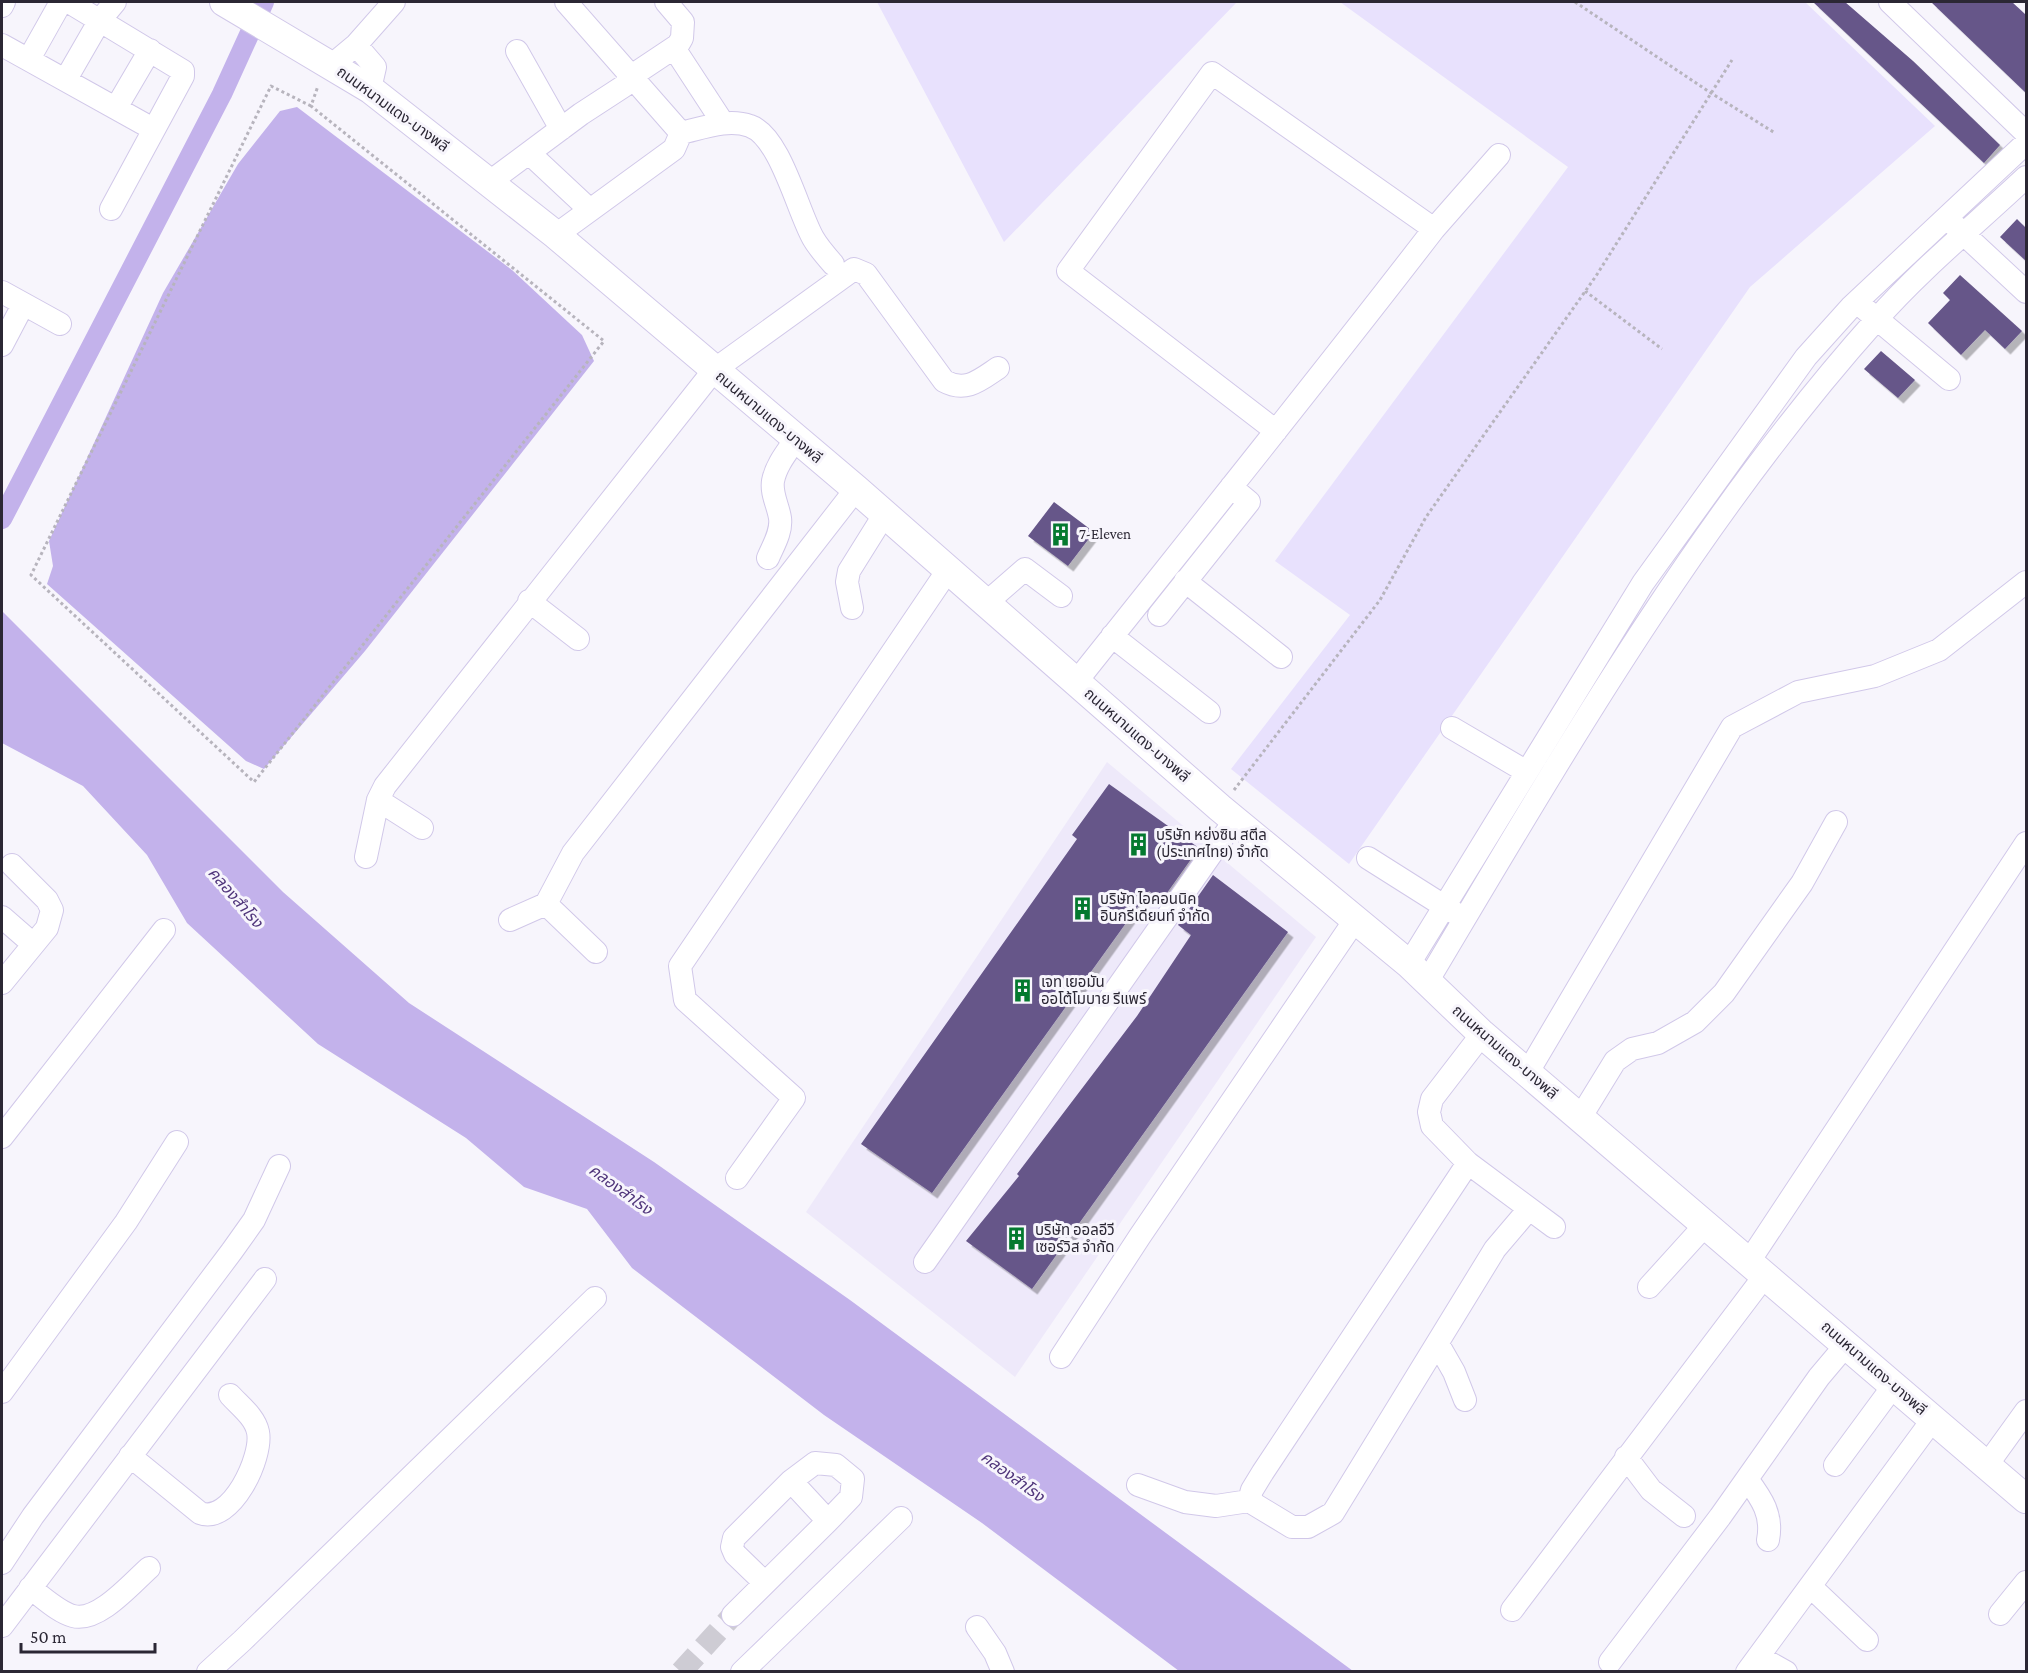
<svg xmlns="http://www.w3.org/2000/svg" width="2028" height="1673" font-family="'Crimson Pro','Noto Sans Thai',serif">
  <defs>
    <filter id="shadow"><feDropShadow dx="5.5" dy="5.5" stdDeviation="0" flood-color="#0004"/></filter>
  </defs>
  <rect width="100%" height="100%" fill="#f7f5fc"/>
  <path fill="#eee9fa" d="M1107,762L1316,937L1015,1377L806,1212Z"/>
  <path fill="#e8e1fd" d="M877,2H1237L1004,242Z
    M1340,2H1805L1935,126L1750,287L1349,864L1231,769L1350,615L1275,561L1568,167Z"/>
  <path fill="#c3b2eb" d="M297,107L512,270L582,335L594,361L365,651L264,769L246,761L47,584L53,566L49,541L163,293L238,164L280,111Z
    M2,611L283,892L409,1003L654,1162L850,1300L1353,1671H1179L982,1523L824,1415L632,1268L587,1209L524,1187L466,1138L318,1044L187,923L147,855L83,786L2,743Z"/>
  <g fill="none" stroke-linecap="round" stroke-linejoin="round">
    <path stroke="#c3b2eb" stroke-width="20" d="M2,519L222,94L264,2"/>
  </g>
  <path fill="#665689" filter="url(#shadow)" d="M1813,2H1845L1913,61L2000,145L1984,163Z
    M1931,2H2012L2026,15V93Z
    M2017,219L2026,228V261L2000,237Z
    M1960,275L2022,331L2005,349L1985,330L1961,355L1928,323L1950,300L1943,293Z
    M1881,351L1915,380L1898,398L1864,369Z
    M1054,502L1094,532L1068,566L1028,536Z
    M1109,784L1199,848L1162,900L1149,891L932,1193L861,1144L1077,839L1072,835Z
    M1213,875L1288,932L1032,1289L966,1241L1019,1176L1017,1174L1137,1016L1191,935L1178,925Z"/>
  <g fill="none" stroke-linecap="round" stroke-linejoin="round">
    <path stroke="#ceccd4" stroke-width="22" stroke-dasharray="22 11" stroke-linecap="butt" d="M681,1672L733,1615"/>
    <defs>
      <path id="minor" d="M69,2L183,71V76L111,209
        M566,2L681,133
        M1890,2L2026,133
        M2,6L4,2
        M2,45L153,129
        M356,45L375,67L370,89
        M674,48L723,123
        M517,51L561,129
        M29,59L61,2
        M332,65L356,45L394,2
        M66,79L100,20L115,2
        M116,108L150,50
        M529,153L590,210
        M491,181L581,114L624,86L633,75L678,45L682,38L683,22L666,2
        M1953,224L2026,292
        M1434,229L1499,155
        M556,235L674,149L681,133C703,128 728,118 750,126C780,136 798,212 813,238C818,247 826,256 833,264
        M2,292L60,324
        M1865,309L1949,379
        M2,345L23,305
        M768,558C773,546 782,532 780,518C778,505 771,494 773,481C776,465 787,452 796,439
        M1185,581L1281,657
        M529,601L578,639
        M986,603L1025,569L1061,596
        M852,608L847,582L849,571L884,515
        M1159,615L1249,502L1231,487
        M1112,636L1209,712
        M1076,682C1196,531 1317,381 1434,229L1212,73L1068,271L1276,431
        M1452,728L1527,772
        M378,800L422,828
        M366,857L378,800L385,786L714,370L854,269L866,274L944,381C966,393 980,380 998,368
        M1368,858L1455,913
        M2,917L33,944
        M510,920L546,904
        M596,952L546,904L573,853L856,489
        M1409,964L1643,583L1806,357L1851,307L2026,143
        M1427,982C1563,754 1698,519 1876,320C1921,269 1976,224 2026,177
        M2,983L47,928L52,910L47,900L12,865
        M1482,1034L1432,1099L1429,1112L1432,1126L1468,1163L1554,1227
        M1528,1072L1732,727L1798,692L1875,676L1939,650L2026,582
        M1580,1118L1615,1061L1632,1049L1658,1043L1695,1022L1724,993L1802,883L1836,822
        M2,1137L164,930
        M1468,1163L1263,1472L1252,1490L1249,1501L1292,1527H1308L1333,1513L1495,1249L1529,1209
        M737,1178L794,1098L685,1000L680,966L948,570
        M1750,1260L2026,843
        M925,1262L1235,820
        M1649,1287L1707,1223
        M1438,1344L1454,1372L1465,1400
        M1061,1357L1140,1236L1355,920
        M2,1392L126,1222L177,1142
        M130,1456L200,1513C231,1525 263,1457 258,1432C255,1417 240,1406 230,1395
        M1626,1457L1651,1490L1684,1516
        M1835,1465L1894,1385
        M1987,1465L2026,1411
        M1747,1479C1762,1499 1773,1515 1768,1540
        M1138,1485L1185,1502L1216,1506L1249,1501
        M2,1563L33,1516L232,1251L254,1220L279,1166
        M765,1583L735,1554L732,1547L734,1538L791,1481L815,1463L836,1465L853,1479L851,1497L828,1521
        M1811,1587L1867,1640
        M30,1588C43,1597 58,1612 73,1616C98,1623 132,1583 149,1568
        M1512,1610L1766,1274
        M2000,1614L2026,1582
        M733,1615L828,1521L791,1481
        M2,1626L265,1279
        M977,1627L995,1653L1003,1672
        M1610,1662L1720,1517L1819,1377L1846,1345
        M1750,1668L1768,1662L1786,1672
        M208,1672L242,1641L595,1298
        M742,1672L901,1518
        M1747,1672L1933,1419"/>
      <path id="major" d="M224,2L370,89L556,235L856,489L1220,808L1409,964L1482,1034L2026,1499"/>
    </defs>
    <use href="#minor" stroke="#d1c8e9" stroke-width="24"/>
    <use href="#major" stroke="#d1c8e9" stroke-width="30"/>
    <path stroke="#b7b4bd" stroke-width="3" stroke-dasharray="3 3" stroke-linecap="butt" d="M1575,2L1711,93L1775,133
      M311,106L271,86L31,575L254,782L604,341L311,106L318,86
      M1585,291L1662,349
      M1234,790L1380,600L1426,517L1596,276L1732,60"/>
    <use href="#minor" stroke="#fff" stroke-width="22"/>
    <use href="#major" stroke="#fff" stroke-width="28"/>
  </g>
  <defs>
    <symbol id="building-bare" viewBox="-9 -9 18 18"><path d="M-4-6H4V6H1V3H-1V6H-4ZM-2.5-4.3h1.7v1.8h-1.7ZM.8-4.3h1.7v1.8H.8ZM-2.5-1h1.7V.8h-1.7ZM.8-1h1.7V.8H.8Z" fill="#04792f" stroke="#f7f5fc" stroke-width="2.5" paint-order="stroke"/></symbol>
  </defs>
  <g fill-rule="evenodd">
    <use href="#building-bare" x="1044" y="518" width="33" height="33"/>
    <use href="#building-bare" x="1122" y="828" width="33" height="33"/>
    <use href="#building-bare" x="1066" y="892" width="33" height="33"/>
    <use href="#building-bare" x="1006" y="974" width="33" height="33"/>
    <use href="#building-bare" x="1000" y="1222" width="33" height="33"/>
  </g>
  <g text-anchor="middle" stroke-width="6" stroke-linejoin="round" paint-order="stroke">
    <g font-size="15" fill="#2b2734" stroke="#f7f5fc">
      <text transform="translate(393 109) rotate(36)" y="5">ถนนหนามแดง-บางพลี</text>
      <text transform="translate(769 417) rotate(40)" y="5">ถนนหนามแดง-บางพลี</text>
      <text transform="translate(1137 735) rotate(41)" y="5">ถนนหนามแดง-บางพลี</text>
      <text transform="translate(1505 1052) rotate(41)" y="5">ถนนหนามแดง-บางพลี</text>
      <text transform="translate(1874 1368) rotate(41)" y="5">ถนนหนามแดง-บางพลี</text>
    </g>
    <g font-size="15" fill="#2b2734" stroke="#f7f5fc" text-anchor="start">
      <text x="1079" y="539">7-Eleven</text>
      <text x="1156" y="840">บริษัท หย่งซิน สตีล<tspan x="1156" dy="17">(ประเทศไทย) จํากัด</tspan></text>
      <text x="1100" y="904">บริษัท ไอคอนนิค<tspan x="1100" dy="17">อินกรีเดียนท์ จำกัด</tspan></text>
      <text x="1041" y="987">เจท เยอมัน<tspan x="1041" dy="17">ออโต้โมบาย รีแพร์</tspan></text>
      <text x="1035" y="1235">บริษัท ออลอีวี<tspan x="1035" dy="17">เซอร์วิส จำกัด</tspan></text>
    </g>
    <g font-size="16" font-style="italic" fill="#50367b" stroke="#f7f5fc">
      <text transform="translate(236 897) rotate(49)" y="6">คลองสำโรง</text>
      <text transform="translate(621 1189) rotate(36)" y="6">คลองสำโรง</text>
      <text transform="translate(1013 1476) rotate(36)" y="6">คลองสำโรง</text>
    </g>
  </g>
  <rect width="2028" height="1673" fill="none" stroke="#2b2734" stroke-width="6"/>
  <path d="M21 1643v9h134v-9" fill="none" stroke="#2b2734" stroke-width="3"/>
  <text x="30" y="1643" font-size="18" fill="#2b2734" stroke="#f7f5fc" stroke-width="4.5" paint-order="stroke">50 m</text>
</svg>
